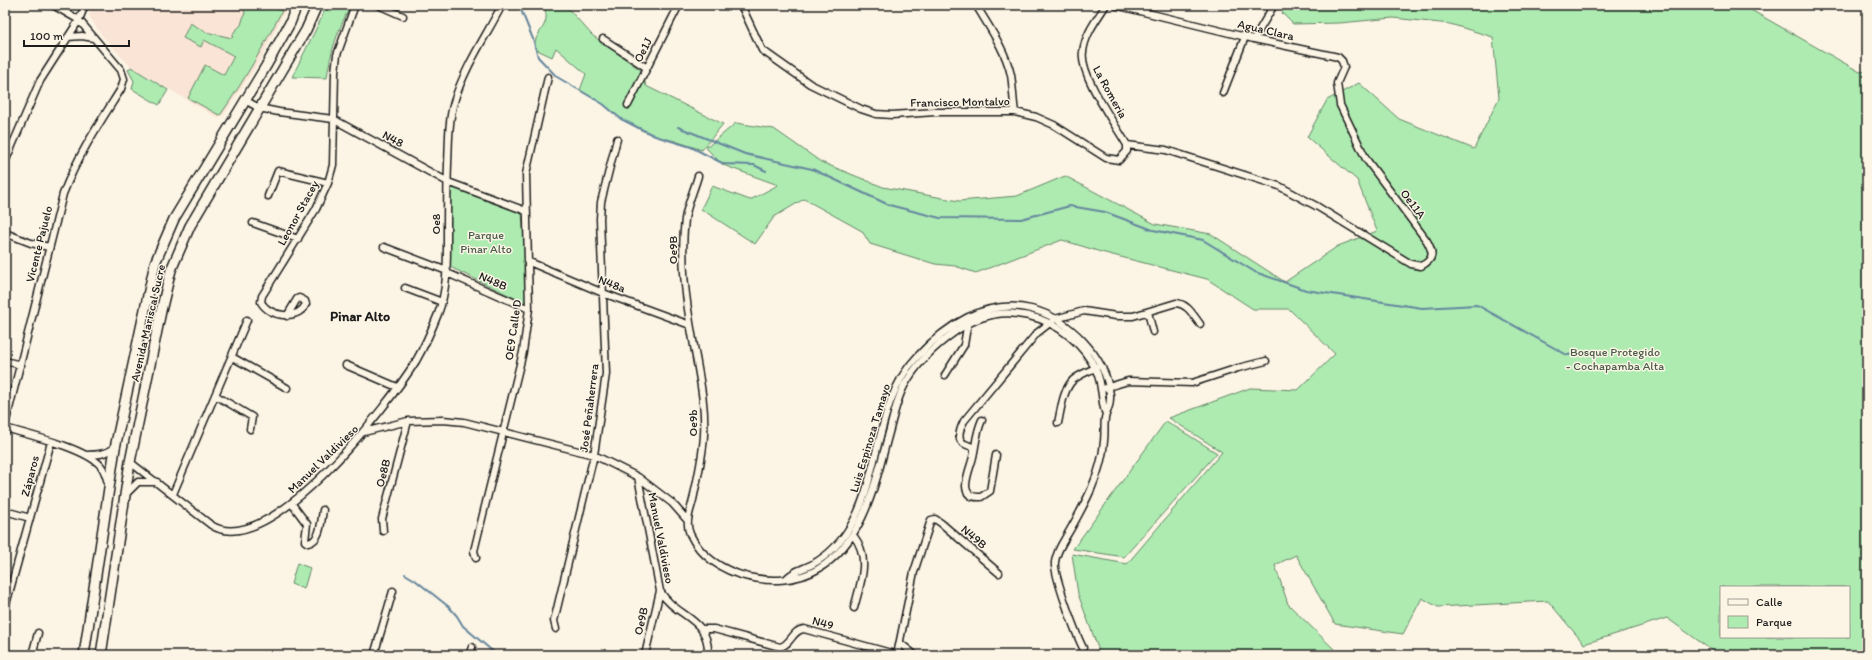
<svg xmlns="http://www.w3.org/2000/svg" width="1872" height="660" font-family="Itim,sans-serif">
  <rect width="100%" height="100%" fill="#fcf5e5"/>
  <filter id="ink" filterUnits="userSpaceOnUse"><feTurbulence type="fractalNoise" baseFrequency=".025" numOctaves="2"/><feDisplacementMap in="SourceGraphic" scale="8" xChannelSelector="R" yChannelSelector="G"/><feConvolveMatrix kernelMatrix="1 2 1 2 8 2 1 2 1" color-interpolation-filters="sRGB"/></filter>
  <g filter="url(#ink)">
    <path fill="#fae4d5" d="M93,5H288L260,60L223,116L218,118L131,67L103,37L89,16Z"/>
    <path fill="#adebb1" stroke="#648466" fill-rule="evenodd" d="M241,5H272L271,7L282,11C263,47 244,81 221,114L219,115L188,98L205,65L224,75L234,56L204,40L201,47L183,38L190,23L206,32L232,38L234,32L241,25L245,12Z
      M326,5H351C339,27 330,52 327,78L292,77L322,17Z
      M543,5H565L592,35L642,71L646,86L723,124L702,150L675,141L655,136L641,130L621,119L603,104L580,90L586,74L556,48L552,57L535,49C532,31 554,27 543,5Z
      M1286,5H1746L1751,10L1860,72L1867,71V655H1718L1667,618L1584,644L1548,601L1438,607L1422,598L1403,634L1335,624L1296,555L1275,565L1288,604L1340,655H1106L1099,651L1078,594L1072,554L1127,564L1222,452L1169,418L1250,388L1298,390L1335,354L1289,309H1253L1207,279L1101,252L1062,240L976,273L955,266L935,264L870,244L862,231L804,199L774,217L755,244L701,209L712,186L750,200L778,185L723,165L706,148L736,123L774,129L821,162L883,187L959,201L1017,196L1065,176L1155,224L1211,234L1285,282L1338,246L1377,231L1357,180L1307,137L1327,100L1359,83L1399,119L1474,149L1499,98L1493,37L1450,24L1393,18L1340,23L1293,24L1282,13ZM1721,587H1849V637H1721Z
      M131,67L168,90L159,105L132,89L134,81L128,70Z
      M450,186L522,214L529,305L448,266Z
      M1166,421L1217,453L1124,557L1073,549Z
      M297,563L310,568L304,589L291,584Z"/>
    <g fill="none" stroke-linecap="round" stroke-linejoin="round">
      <path stroke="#65869e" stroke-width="2" d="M519,5L533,39L538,57L557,77L603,104L621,119L655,136L691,147L724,164L754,165L766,171
        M678,127L745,154L812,169L889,205L940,218L1021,219L1070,206L1105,212L1153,230L1203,240L1255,272L1306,290L1422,308L1477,305L1567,355L1603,352
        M405,574L415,580L449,607L457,616L463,626L497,655"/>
      <defs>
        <path id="street" d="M378,5L403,16
          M741,5L762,50L810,84L861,109L876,114L892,115L935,112H1015L1036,117L1054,125L1106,158L1119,160L1127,151V145C1115,124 1079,74 1083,52C1085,34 1097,19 1106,5
          M976,5C989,27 1005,49 1011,75C1013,87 1013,100 1015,112
          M1115,5L1254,39L1338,57L1342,61L1344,67L1337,83L1340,105L1366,159L1427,241C1433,252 1435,259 1421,266L1411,264L1318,207L1279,186L1166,150L1127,145
          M68,37L82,36L94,38
          M603,39L647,68
          M1254,39L1274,5
          M1223,93L1245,37
          M245,100L259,108L279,112L333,119L448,182L526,211
          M628,105L679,5
          M5,162L40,81L79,20L85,5
          M698,176C694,190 687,205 685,219C680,259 686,301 693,340C698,371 706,403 704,435C703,455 698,476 694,495C692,508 684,521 690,534C710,578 779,592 818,569C866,540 876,479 890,429C894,414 897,399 904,386C916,364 936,345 956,331C974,319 996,311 1017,314C1048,317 1075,335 1091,361C1097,370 1100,379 1101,389C1103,398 1102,406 1106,414
          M268,196L278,171L328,183
          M253,223L298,239
          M5,233L31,243L49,247
          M384,247L447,271
          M527,261L603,293L690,325
          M447,273L529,309
          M405,288L442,302
          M1148,312L1153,332
          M287,316L297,299L299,298L305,301L306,304C298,321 269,317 261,302L262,296L316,209L328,183L333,165L335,72L337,55L355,5
          M232,357L287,388
          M5,361L21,365
          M346,365L397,387
          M945,375L964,345L968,321
          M1105,388L1128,381L1192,383L1238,368L1266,361
          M215,395L252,417L250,429
          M982,420C976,433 976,444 973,457C970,470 955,499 981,497L990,491L996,455
          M1058,423C1061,409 1063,390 1073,380C1080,374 1090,371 1098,366
          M5,425L63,194C78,155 99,124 121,89L124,79L121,70L79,20L53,5
          M5,428C29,435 85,448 101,466C105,471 106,477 108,483
          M364,432L408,421L443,420L464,422L594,455L638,477L672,503L688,521
          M974,448C971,446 969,446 965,444C955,440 961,427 964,421L1037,333L1055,319L1084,311L1116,316H1133L1176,303C1188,304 1193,315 1200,324
          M86,455C98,455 105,454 115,448
          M130,462L211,525C269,562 389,404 416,361C424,347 432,329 438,314C447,291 447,266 447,242C447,216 447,190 448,164C449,144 448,121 454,102C464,68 486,36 502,5
          M638,477L660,591C676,618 710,617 708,655
          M126,494L138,482H157
          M173,494L247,320
          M292,504L307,524L305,541L308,543C321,541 321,521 323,510
          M5,511L30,518
          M383,531L382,519L408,421
          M853,535C871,557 861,582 854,608
          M476,558L474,551L523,352L529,309L526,174L548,77
          M787,578C793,571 803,569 811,565C830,555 844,539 854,520C880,470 877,399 916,358C945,326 986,298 1031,309C1068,318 1106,356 1110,395C1111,407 1107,409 1105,418C1104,425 1105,433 1104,441C1103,457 1098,473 1092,487C1086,502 1078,516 1070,530C1065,539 1056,551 1055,562C1053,574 1076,634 1083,648
          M5,608L51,442
          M556,629L554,621L594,455L606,374L600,219L601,202L617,139
          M702,629H714L780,647C791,645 792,630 804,629L898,655
          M900,643L915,655
          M32,655L38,633
          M374,655L393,591
          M469,655L472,647
          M645,655L660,591
          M897,655L914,572L931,520L935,519L941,523L999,573"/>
        <path id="primary" d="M84,655L115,448L155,263L174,219L266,66L290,23L297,5
          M101,655L130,462L161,311L171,270L190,226L306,30L317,5"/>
      </defs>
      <use href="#street" stroke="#1c1c1c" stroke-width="9"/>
      <use href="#primary" stroke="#1c1c1c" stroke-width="12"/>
      <use href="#street" stroke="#fcf5e5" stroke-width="6"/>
      <use href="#primary" stroke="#fcf5e5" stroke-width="9"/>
    </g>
  </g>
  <g text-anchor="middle" stroke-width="3" stroke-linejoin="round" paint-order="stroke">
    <g font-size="12" fill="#1c1c1c" stroke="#fcf5e5">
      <text transform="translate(1266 30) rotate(13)" y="4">Agua Clara</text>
      <text transform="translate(643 50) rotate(-63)" y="4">Oe1J</text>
      <text transform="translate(1110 92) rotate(61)" y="4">La Romeria</text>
      <text transform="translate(960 102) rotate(-1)" y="4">Francisco Montalvo</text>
      <text transform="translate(393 139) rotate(29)" y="4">N48</text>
      <text transform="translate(1413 204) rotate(53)" y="4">Oe11A</text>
      <text transform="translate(298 213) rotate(-61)" y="4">Leonor Stacey</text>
      <text transform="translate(436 224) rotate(-90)" y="4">Oe8</text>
      <text transform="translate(39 244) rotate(-76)" y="4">Vicente Pajuelo</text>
      <text transform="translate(673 250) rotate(-90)" y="4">Oe9B</text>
      <text transform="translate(493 281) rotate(24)" y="4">N48B</text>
      <text transform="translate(612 284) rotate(21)" y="4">N48a</text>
      <text transform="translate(148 323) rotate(-77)" y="4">Avenida Mariscal Sucre</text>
      <text transform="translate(513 330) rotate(-82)" y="4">OE9 Calle D</text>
      <text transform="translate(589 408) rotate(-83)" y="4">José Peñaherrera</text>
      <text transform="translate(693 423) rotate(-90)" y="4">Oe9b</text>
      <text transform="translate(870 438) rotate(-73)" y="4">Luis Espinoza Tamayo</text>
      <text transform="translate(323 459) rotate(-44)" y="4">Manuel Valdivieso</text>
      <text transform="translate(383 473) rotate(-75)" y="4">Oe8B</text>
      <text transform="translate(30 476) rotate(-75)" y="4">Záparos</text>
      <text transform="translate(974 537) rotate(41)" y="4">N49B</text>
      <text transform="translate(661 538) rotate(79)" y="4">Manuel Valdivieso</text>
      <text transform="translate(641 621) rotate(-77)" y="4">Oe9B</text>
      <text transform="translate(823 623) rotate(15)" y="4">N49</text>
    </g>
    <g font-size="12" fill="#485a49" stroke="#fcf5e5">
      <text x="486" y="239">Parque<tspan x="486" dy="14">Pinar Alto</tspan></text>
      <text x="1615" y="356">Bosque Protegido<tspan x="1615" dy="14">- Cochapamba Alta</tspan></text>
    </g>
    <g font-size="14" font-weight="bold" fill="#1c1c1c" stroke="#fcf5e5">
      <text x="360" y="321">Pinar Alto</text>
    </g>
  </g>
  <rect width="1872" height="660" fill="none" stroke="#fcf5e5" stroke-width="20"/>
  <rect x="10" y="10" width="1852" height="640" fill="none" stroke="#1c1c1c" stroke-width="1.5" filter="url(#ink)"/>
  <rect x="1720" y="586" width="130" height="52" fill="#fcf5e5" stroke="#a29e95"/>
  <rect x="1728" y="599" width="20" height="6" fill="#fcf5e5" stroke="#a29e95"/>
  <text x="1756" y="606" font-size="12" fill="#1c1c1c">Calle</text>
  <rect x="1728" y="616" width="20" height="12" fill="#adebb1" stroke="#a29e95"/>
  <text x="1756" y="626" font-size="12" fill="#1c1c1c">Parque</text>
  <path d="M24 40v6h105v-6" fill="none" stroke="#1c1c1c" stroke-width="2"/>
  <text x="30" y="40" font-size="12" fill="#1c1c1c" stroke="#fcf5e5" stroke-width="3" paint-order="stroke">100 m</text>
</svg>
